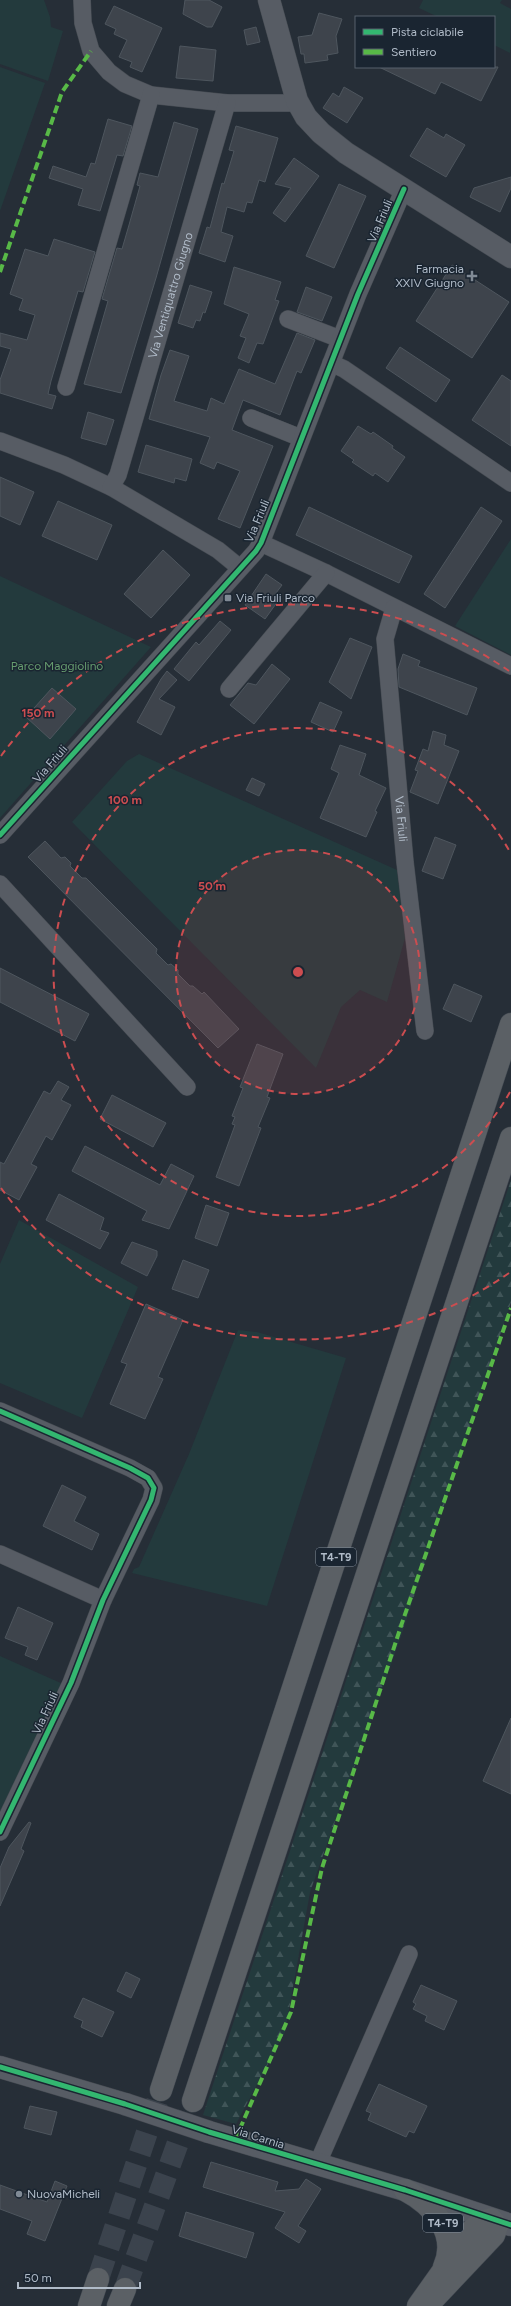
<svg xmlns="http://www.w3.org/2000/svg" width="511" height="2306" font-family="Figtree,sans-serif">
  <defs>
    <pattern id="forest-firs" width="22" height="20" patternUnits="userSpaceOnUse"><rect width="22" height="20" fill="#233a3d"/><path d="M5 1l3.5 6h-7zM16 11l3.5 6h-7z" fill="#405558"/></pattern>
  </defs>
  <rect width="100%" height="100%" fill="#262e37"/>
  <path fill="#233a3d" d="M0,0H44L50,17L51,27L63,31L48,81L0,64Z
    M423,0H502L500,3L511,9L510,53L494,45V17H438L419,8Z
    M0,67L45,83L0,211Z
    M511,539V655L455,626Z
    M0,576L151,647L0,818Z
    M139,754L397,870L405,938L387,1002L360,990L341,1007L316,1068L72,822L127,761Z
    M19,1220L138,1287L82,1418L0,1383V1264Z
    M238,1330L257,1332L346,1358L267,1606L132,1573L134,1569L139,1567L189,1454Z
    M0,1656L63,1684L0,1822Z"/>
  <path fill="url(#forest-firs)" d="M511,1180V1302L401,1636L310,1892L285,2032L236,2124L203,2115Z"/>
  <path fill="#3e444c" stroke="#4e565e" d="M185,0H209L222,7L212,27H207L183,14Z
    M114,6L162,28L142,72L130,67L132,62L119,57L127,40L114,34L116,29L105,24Z
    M319,13L342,19L336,36L338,53L327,55L328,60L305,63L304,54H301L298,37L312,35Z
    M256,27L260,42L247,45L244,30Z
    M180,46L216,50L213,81L176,78Z
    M379,67H498L481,101L441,82L435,94Z
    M344,87L363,98L347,123L323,108L333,93L339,97Z
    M108,119L132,126L123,156L117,155L100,211L78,205L83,189L49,178L53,166L86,177L91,163L95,164Z
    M174,122L198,129L156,278L121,393L84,384L108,301L102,299L117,248L122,249L129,225L140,186L137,185L140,173L158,177Z
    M236,126L278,138L265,182L259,180L252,203L247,202L244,212L227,207L221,232L233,236L225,262L199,253L207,227L210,228L222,183L224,184L234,151L229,150Z
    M427,128L444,138L446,134L465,145L446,177L410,156Z
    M294,158L319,176L285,222L273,213L291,188L275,184Z
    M511,177V188L500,212L470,197L474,188Z
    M339,184L366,196L334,268L306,256Z
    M54,239L95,252L83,292L78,291L51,381L48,394L56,396L52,409L0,393V380L11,349L0,346V333L27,340L35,315L19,310L23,299L10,294L25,249L48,256Z
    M452,265L509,302L472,358L416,321Z
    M234,267L281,282L275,300L279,301L263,344L257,343L249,363L238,358L246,338L240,336L249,314L224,304Z
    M190,285L212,292L205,313L203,312L200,321L196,320L193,328L178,323Z
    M306,287L332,297L322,321L297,312Z
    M297,333L315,340L301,373L297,371L280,415L243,400L232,430L273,446L240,528L218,519L240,471L217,462L214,469L200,463L210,437L149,419L161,375L170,350L189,356L174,401L207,411L211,398L224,404L239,369L275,384Z
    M400,347L450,380L436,402L386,368Z
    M502,375L511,381V446L472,420Z
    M88,412L114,420L106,445L81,438Z
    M358,426L371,434L373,432L393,446L392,448L405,457L388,482L375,473L373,476L352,462L354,460L341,451Z
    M146,445L192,459L186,481L175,478L174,483L138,472Z
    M0,477L34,492L20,525L0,516Z
    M58,501L112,525L97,560L42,536Z
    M309,507L412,556L399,583L296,535Z
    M481,507L502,521L445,608L424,594Z
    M163,550L190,575L151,618L124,594Z
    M266,574L282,585L273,597L278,601L265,619L245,605Z
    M220,621L231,630L189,681L174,669L196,642L199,645Z
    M350,638L372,647L351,699L329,682Z
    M403,654L420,661L418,666L477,688L467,715L399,687L398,669Z
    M272,664L290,679L254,724L230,705L248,683L256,685Z
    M167,671L177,680L159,699L175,707L161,735L137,722L161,679Z
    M52,688L76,709L50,739L26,717Z
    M320,702L342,712L333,732L311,722Z
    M433,731L446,735L444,745L459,751L438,804L410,792L418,771L415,770L423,749L428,751Z
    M340,745L366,754L359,775L386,788L375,811L377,812L366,837L320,818L339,773L331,769Z
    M252,778L265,784L259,796L246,790Z
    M435,837L456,845L443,879L422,871Z
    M45,841L61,858L65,857L71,863L70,866L82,878H86L157,949L156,953L168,965L171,964L178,970V974L190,986H193L202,994L204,992L239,1029L218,1048L28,857Z
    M0,968L89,1014L75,1041L0,1002Z
    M454,984L482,996L471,1022L443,1009Z
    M257,1044L283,1054L267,1097L270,1098L258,1127L261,1128L239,1186L216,1177L235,1125L232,1124L235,1117L232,1116L243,1088L240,1087Z
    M58,1081L69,1087L61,1100L71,1105L52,1140L46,1136L31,1164L37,1167L19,1200L0,1190V1162L4,1164L44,1091L50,1094Z
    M112,1095L166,1123L153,1147L100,1119Z
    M85,1146L160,1185L171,1164L194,1176L169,1229L142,1220L147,1211L72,1171Z
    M59,1194L104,1218L100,1230L109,1233L100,1249L46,1220Z
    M206,1205L229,1213L217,1246L195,1238Z
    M132,1242L157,1251V1256L147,1276L121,1263Z
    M183,1260L209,1270L198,1298L172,1289Z
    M146,1304L183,1320L158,1377L163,1379L145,1419L110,1404L127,1364L121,1362Z
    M62,1485L86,1497L74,1521L99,1534L92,1550L43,1526Z
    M18,1607L53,1623L37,1660L25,1655L28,1647L5,1638Z
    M511,1718V1794L483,1781Z
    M29,1822L31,1823L21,1849L24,1851L0,1906V1868L9,1847Z
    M126,1972L140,1979L131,1998L117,1991Z
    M421,1985L457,2001L444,2030L425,2021L427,2016L413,2009L416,2004L413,2002Z
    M83,1998L114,2012L102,2037L81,2027L83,2021L74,2017Z
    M379,2084L427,2106L414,2133L409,2131L406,2137L368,2120L371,2113L366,2111Z
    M30,2106L57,2112L51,2135L24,2128Z
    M211,2162L278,2182L275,2191L299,2189L306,2179L321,2189L298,2226L306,2231L299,2243L275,2228L285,2212L203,2187Z
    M55,2181L67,2186L45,2241L27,2234L32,2221L0,2209V2185L47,2202Z
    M186,2212L254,2233L246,2258L179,2236Z"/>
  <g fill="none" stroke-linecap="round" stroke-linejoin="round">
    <path stroke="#3b434d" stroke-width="22" stroke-dasharray="22 11" stroke-linecap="butt" d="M98,2279L161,2090
      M125,2289L193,2101"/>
    <defs>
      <g id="minor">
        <path d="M82,0L83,23L91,51L109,72L125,84L151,95L227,103H291L297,101"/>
        <path d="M288,319L340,339"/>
        <path d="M331,363L344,369L511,483"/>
        <path d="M66,387L151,95"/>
        <path d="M251,418L301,438"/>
        <path d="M0,441L64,465L111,487L218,550L240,568"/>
        <path id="s1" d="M111,487L118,475L227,103"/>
        <path d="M261,543L326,573L511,666"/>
        <path id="s2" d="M394,608L385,639L405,862L425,1031"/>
        <path d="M229,689L326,573"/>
        <path d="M0,835L256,551L261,543L358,294L404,189"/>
        <path d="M0,884L187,1087"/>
        <path d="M0,1411L130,1468L148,1478L154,1488L151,1500L103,1600L71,1683L0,1832"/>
        <path d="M0,1554L103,1600"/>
        <path d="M317,2165L409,1954"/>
      </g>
      <path id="tertiary" d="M269,0L297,101L306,117L321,133L346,153L511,257
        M0,2067L125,2104
        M209,2132L405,2190L511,2225"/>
      <path id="trunk" d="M161,2090L511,1024
        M193,2101L511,1138
        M405,2190C433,2205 459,2233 444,2267
        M89,2306L98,2279
        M118,2306L125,2289
        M418,2306L472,2230L481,2222L491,2219L497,2226L494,2235L427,2306"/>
    </defs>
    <use href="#minor" stroke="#434950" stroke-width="18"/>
    <use href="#tertiary" stroke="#434950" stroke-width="23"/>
    <use href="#trunk" stroke="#434a52" stroke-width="23"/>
    <use href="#minor" stroke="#575c64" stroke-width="17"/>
    <use href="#tertiary" stroke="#575c64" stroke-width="22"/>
    <use href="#trunk" stroke="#5b6065" stroke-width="22"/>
    <defs>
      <path id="tertiary-bridge" d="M125,2104L209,2132"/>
    </defs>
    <use href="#tertiary-bridge" stroke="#434950" stroke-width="23" stroke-linecap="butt"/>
    <use href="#tertiary-bridge" stroke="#575c64" stroke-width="22"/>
    <path stroke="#58b947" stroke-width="4" stroke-dasharray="8 4" stroke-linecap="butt" d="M0,272L62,92L91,51
      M235,2140L291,2012L322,1868L401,1626L511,1308"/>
    <defs>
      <path id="cycleway" d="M0,835L256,551L261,543L358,294L404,189
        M0,1411L130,1468L148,1478L154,1488L151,1500L103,1600L71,1683L0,1832
        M0,2067L125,2104L209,2132L405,2190L511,2225"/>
    </defs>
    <use href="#cycleway" stroke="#1a2531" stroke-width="8"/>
    <use href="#cycleway" stroke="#33b770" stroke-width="5"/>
  </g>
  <circle cx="298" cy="972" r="122" fill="#cc4d50" fill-opacity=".12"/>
  <g fill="none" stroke="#cc4d50" stroke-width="2" stroke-dasharray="7 5">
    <circle cx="298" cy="972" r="122"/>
    <path d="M510 1092A244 244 0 1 1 510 852"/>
    <path d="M509 1273A367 367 0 0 1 1 1188M1 756A367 367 0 0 1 509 671"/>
  </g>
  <g fill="#808a95" stroke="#1a2531" stroke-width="1.5">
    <path d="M470 270h4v4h4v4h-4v4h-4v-4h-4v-4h4z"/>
    <rect x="224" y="594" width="8" height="8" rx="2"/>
    <circle cx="19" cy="2194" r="4"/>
  </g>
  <g text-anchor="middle" stroke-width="3" stroke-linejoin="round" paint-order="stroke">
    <g fill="#1a2531" stroke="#838e9b" stroke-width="1">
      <rect x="316" y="1548" width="40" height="18" rx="3"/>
      <rect x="423" y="2214" width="40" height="18" rx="3"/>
    </g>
    <g font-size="11" font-weight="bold" fill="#b0bbc8">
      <text x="336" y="1561">T4-T9</text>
      <text x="443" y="2227">T4-T9</text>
    </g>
    <g font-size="12" fill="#b0bbc8" stroke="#1a2531">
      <text transform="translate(380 221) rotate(-67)" y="4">Via Friuli</text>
      <text dy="4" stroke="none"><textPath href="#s1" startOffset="201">Via Ventiquattro Giugno</textPath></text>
      <text transform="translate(257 521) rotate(-67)" y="4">Via Friuli</text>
      <text transform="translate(50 764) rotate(-49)" y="4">Via Friuli</text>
      <text dy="4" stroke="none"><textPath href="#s2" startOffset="213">Via Friuli</textPath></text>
      <text transform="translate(45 1713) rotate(-65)" y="4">Via Friuli</text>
      <text transform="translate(258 2137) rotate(17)" y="4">Via Carnia</text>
    </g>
    <g font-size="12" fill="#b0bbc8" stroke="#1a2531" text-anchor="start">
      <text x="464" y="273" text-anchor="end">Farmacia<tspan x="464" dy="14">XXIV Giugno</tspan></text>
      <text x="236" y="602">Via Friuli Parco</text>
      <text x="27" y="2198">NuovaMicheli</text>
    </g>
    <g font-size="12" fill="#659b6e" stroke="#1a2531">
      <text x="57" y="670">Parco Maggiolino</text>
    </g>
  </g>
  <circle cx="298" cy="972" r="6" fill="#cc4d50" stroke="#1a2531" stroke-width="2"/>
  <g font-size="12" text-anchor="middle" font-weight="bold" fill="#cc4d50" stroke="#1a2531" stroke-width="3" stroke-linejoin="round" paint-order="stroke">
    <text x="38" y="717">150 m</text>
    <text x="125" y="804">100 m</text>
    <text x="212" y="890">50 m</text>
  </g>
  <rect x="355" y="16" width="140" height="52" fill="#1a2531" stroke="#56616d"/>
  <rect x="363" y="29" width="20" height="6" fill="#33b770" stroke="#56616d"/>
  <text x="391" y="36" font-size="12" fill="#b0bbc8">Pista ciclabile</text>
  <rect x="363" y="49" width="20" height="6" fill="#58b947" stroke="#56616d"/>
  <text x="391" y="56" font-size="12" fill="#b0bbc8">Sentiero</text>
  <path d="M18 2282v6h122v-6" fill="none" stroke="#b0bbc8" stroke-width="2"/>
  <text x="24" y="2282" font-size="12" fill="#b0bbc8" stroke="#1a2531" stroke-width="3" paint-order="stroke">50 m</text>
</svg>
